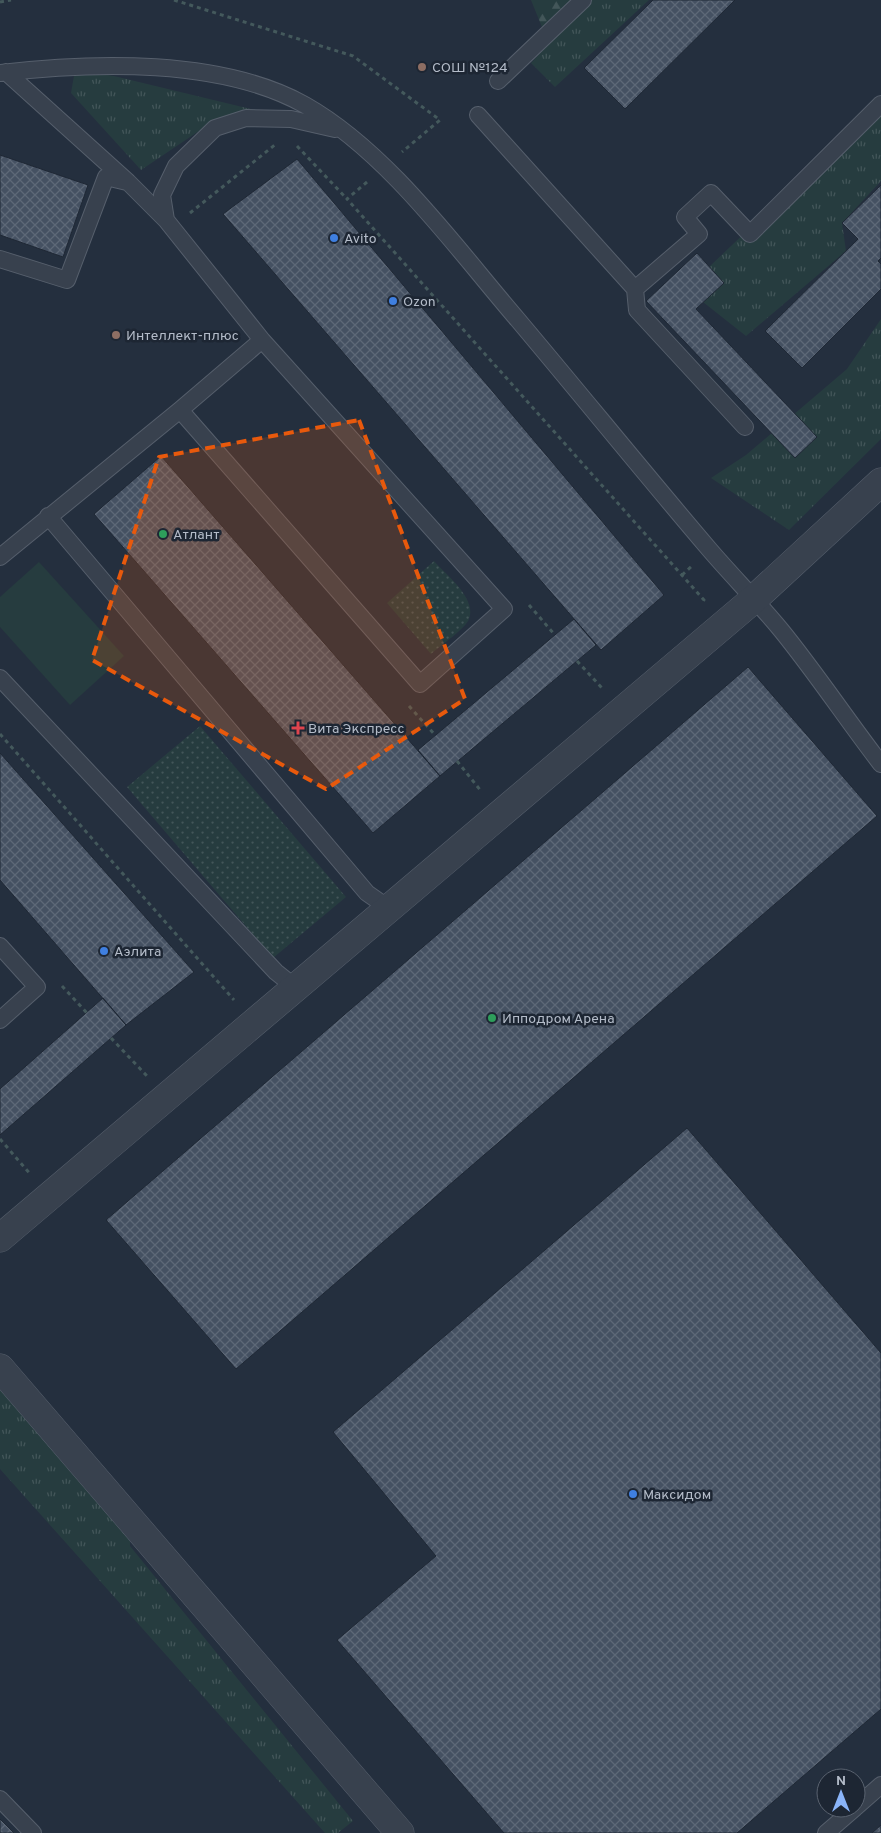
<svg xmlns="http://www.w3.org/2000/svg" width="881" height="1833" font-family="Overpass,sans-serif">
  <defs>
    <pattern id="grass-tufts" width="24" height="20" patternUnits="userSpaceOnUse" patternTransform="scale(1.25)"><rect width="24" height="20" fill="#263c3f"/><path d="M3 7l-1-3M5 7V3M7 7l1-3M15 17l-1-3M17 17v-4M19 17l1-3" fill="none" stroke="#435659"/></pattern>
    <pattern id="forest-firs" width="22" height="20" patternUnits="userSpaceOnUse" patternTransform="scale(1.25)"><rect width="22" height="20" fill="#263c3f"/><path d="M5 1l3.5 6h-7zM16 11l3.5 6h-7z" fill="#435659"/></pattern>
    <pattern id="park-dots" width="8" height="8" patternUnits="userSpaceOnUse" patternTransform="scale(1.25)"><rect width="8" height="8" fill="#263c3f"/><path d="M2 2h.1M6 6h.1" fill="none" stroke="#435659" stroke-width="1.8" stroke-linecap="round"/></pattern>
    <pattern id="building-cross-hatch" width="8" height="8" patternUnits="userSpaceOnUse" patternTransform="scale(1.25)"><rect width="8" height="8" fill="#455162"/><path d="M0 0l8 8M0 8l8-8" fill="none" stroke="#5d6877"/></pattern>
  </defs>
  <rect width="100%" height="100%" fill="#242f3e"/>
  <path fill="url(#grass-tufts)" d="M590,0H649L555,87L531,63Z
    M75,70L114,76L325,127L259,119L202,129L141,170L71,93Z
    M881,103V181L842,223L846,251L746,336L703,302L724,283L709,267Z
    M881,319V439L789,530L711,478L746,455L847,369Z
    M0,1386L130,1507V1546L353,1821L338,1833H325L0,1469Z"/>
  <path fill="url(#forest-firs)" d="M531,0H583L546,37Z"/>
  <path fill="url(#park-dots)" d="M434,561C446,575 477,598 469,619C466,628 440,646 431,654L387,603Z
    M200,726L346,897L273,958L127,787Z"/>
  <path fill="#263c3f" d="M39,562L124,656L70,705L0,627V597Z"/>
  <path fill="url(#building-cross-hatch)" stroke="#1f2835" d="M653,0H735L625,109L584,68Z
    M0,155L88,185L63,257L0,235Z
    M297,159L664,595L601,650L223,214Z
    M881,185V258L878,261L881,264V289L802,368L765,331L858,239L842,223Z
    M697,253L724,283L696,309L817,437L795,458L646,301Z
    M161,456L440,776L373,833L94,514Z
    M574,619L596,645L440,776L418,750Z
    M748,667L877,816L236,1369L106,1220Z
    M0,753L194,972L126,1025L0,880Z
    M103,998L126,1025L0,1135V1089Z
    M687,1128L881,1353V1709L737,1833H504L337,1640L436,1556L333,1432Z
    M0,1819L14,1833H0Z
    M881,1825V1833H872Z"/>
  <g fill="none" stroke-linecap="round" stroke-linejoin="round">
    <defs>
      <path id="lane" d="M6,72L128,182L166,220
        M0,73C93,62 221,58 305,105C388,152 456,248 518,320C582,396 645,474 709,549C733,577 758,602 781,630C816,673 847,720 881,764
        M498,81L583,0
        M478,115L635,289L699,234L685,217L711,193L750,234L881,104
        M0,259L67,280L106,177L127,182
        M635,289L637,310L745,427
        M180,410L420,684L504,609L262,340
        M48,516L367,893L387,907
        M0,557L180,410L262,340L166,220L162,195L176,166L215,128L246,118L291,119L335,129
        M0,678L276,972L296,988
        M0,946L37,987L0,1020
        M0,1799L33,1833
        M856,1807L881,1785
        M826,1833L855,1808"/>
      <path id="street" d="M0,1238L754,599L881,482
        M0,1368L400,1833"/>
    </defs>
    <use href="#lane" stroke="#565f6c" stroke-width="18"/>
    <use href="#street" stroke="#565f6c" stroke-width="29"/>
    <path stroke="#44595c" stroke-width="3" stroke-dasharray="4 4" stroke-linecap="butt" d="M174,0L353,56L440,120L402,152
      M0,2L11,0
      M297,146L347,199
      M367,182L347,199L704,600L701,602
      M190,213L276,144
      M682,575L692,566
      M529,605L555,635
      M577,661L602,688
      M409,706L435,735
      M0,734L234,1000
      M457,761L481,791
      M62,986L87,1013
      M111,1038L147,1076
      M0,1139L31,1175"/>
    <use href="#lane" stroke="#38414e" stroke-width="16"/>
    <use href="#street" stroke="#38414e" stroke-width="28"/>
  </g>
  <path fill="#e8590c" fill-opacity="0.2" stroke="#e8590c" stroke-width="4" stroke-dasharray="10 6" stroke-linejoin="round" d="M359,420L465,699L326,789L92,660L159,457Z"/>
  <g fill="#8d6e63" stroke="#1d2633" stroke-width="2">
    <circle cx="422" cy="67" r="5"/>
    <circle cx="116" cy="335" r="5"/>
  </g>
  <g fill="#3f7fe0" stroke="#1d2633" stroke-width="2">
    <circle cx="334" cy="238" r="5"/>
    <circle cx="393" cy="301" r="5"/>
    <circle cx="104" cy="951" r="5"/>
    <circle cx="633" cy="1494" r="5"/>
  </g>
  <g fill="#2e9e5b" stroke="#1d2633" stroke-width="2">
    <circle cx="163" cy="534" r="5"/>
    <circle cx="492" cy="1018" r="5"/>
  </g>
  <path fill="#e0444e" stroke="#1d2633" stroke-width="2" d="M295.5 720.5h5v5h5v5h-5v5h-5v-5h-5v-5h5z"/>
  <g text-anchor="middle" stroke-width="5" stroke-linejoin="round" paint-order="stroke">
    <g font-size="14" fill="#b4bcc9" stroke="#1d2633" text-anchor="start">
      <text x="432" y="72">СОШ №124</text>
      <text x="344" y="243">Avito</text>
      <text x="403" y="306">Ozon</text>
      <text x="126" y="340">Интеллект-плюс</text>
      <text x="173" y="539">Атлант</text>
      <text x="308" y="733">Вита Экспресс</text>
      <text x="114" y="956">Аэлита</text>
      <text x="502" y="1023">Ипподром Арена</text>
      <text x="643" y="1499">Максидом</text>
    </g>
  </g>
  <g transform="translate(841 1793)"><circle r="24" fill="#1d2633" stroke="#59626f"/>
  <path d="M0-4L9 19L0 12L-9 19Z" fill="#8ab4f8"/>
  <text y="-8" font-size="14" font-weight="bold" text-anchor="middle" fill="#b4bcc9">N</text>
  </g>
</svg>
